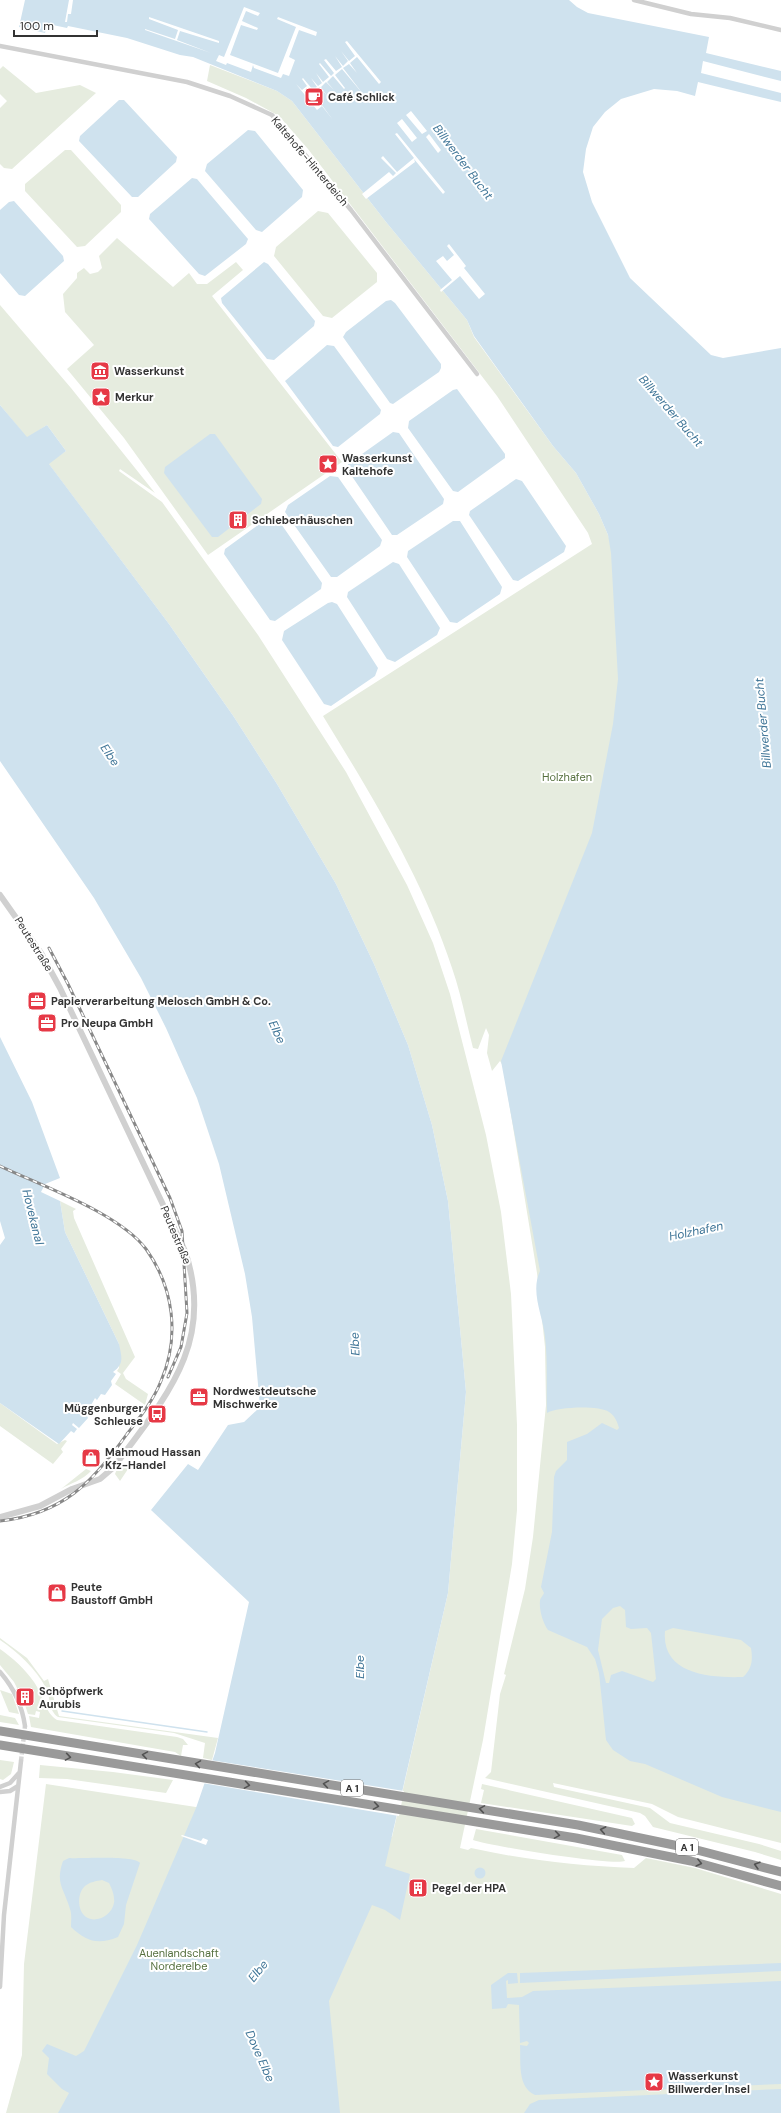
<svg xmlns="http://www.w3.org/2000/svg" width="781" height="2113" font-family="'DM Sans',sans-serif">
  <rect width="100%" height="100%" fill="#fff"/>
  <path fill="#e6ecdf" d="M210,65L277,91L292,101L386,222L467,320L474,337L553,446L576,473L599,514L608,535L781,1059V1843L678,1817L652,1804L553,1783L554,1787L650,1808L670,1823L759,1844L781,1851V1860L755,1852L653,1827L645,1816L640,1813L485,1778L491,1772L500,1694L506,1675L504,1674L525,1589L533,1537L546,1405L545,1347L537,1273L503,1066L500,1061L492,1071L487,1053L489,1035L486,1028L478,1049L473,1048C466,1021 461,994 452,968C423,879 372,796 323,716L592,544L588,533L497,396L308,149L279,116L246,98L207,81Z
    M3,66L36,93L80,85L96,93L12,169L4,168L0,164V108L7,101L0,94V69Z
    M65,150H71L121,205V212L85,246L77,247L25,191V184Z
    M318,211L328,213L377,273V282L332,318L323,316L274,256L276,247Z
    M117,238L173,287L189,273L197,284H207L236,262L243,270L212,296L342,462L208,555L124,438L67,369L94,345L65,312L63,294L77,278V273L84,268L90,274L98,272L102,268L99,256Z
    M0,305L71,388L155,493L120,469L119,471L162,502L258,635L346,772L407,885L433,943L450,994L486,1135L501,1212L511,1294L517,1425V1510L512,1564L483,1740L460,1848L468,1850L471,1848C525,1860 579,1866 634,1868L646,1858L695,1868L781,1894V2113H6L22,2055L24,1964L46,1784L392,1837L448,1593L466,1392L448,1201L432,1125L408,1045L374,964L336,884L277,784L234,717L169,624L48,463L66,451L47,425L27,438L0,405Z
    M60,1201L76,1209L73,1211L74,1218L135,1357L123,1373L126,1379L148,1394L145,1405L115,1384L121,1374L117,1371L119,1368V1344L65,1232Z
    M0,1403L57,1444L65,1440L67,1441L61,1449L63,1452L53,1464L0,1426Z
    M121,1464L128,1469L120,1481L115,1474L117,1469Z
    M86,1469L91,1471C83,1480 71,1483 61,1489Z
    M0,1638L27,1658L44,1681L48,1679L59,1716L218,1738L212,1760L203,1758L205,1743L174,1733L58,1717C48,1710 51,1698 46,1688C36,1669 18,1652 0,1640Z
    M0,1649C13,1658 25,1669 34,1682C42,1693 45,1713 57,1720L177,1737L183,1739L188,1745H183L181,1756L175,1752L31,1727L29,1716L39,1718L40,1712L36,1711L35,1715L28,1714L23,1699L26,1700L28,1695L24,1693L22,1698L14,1682L0,1665Z
    M0,1690L12,1694L19,1714L9,1712Z
    M0,1715L15,1718L19,1725L0,1722Z
    M0,1760L14,1762L11,1774L3,1780L0,1779Z
    M40,1765L113,1772L173,1780L166,1793L67,1779L39,1778Z
    M482,1784L632,1818L635,1824L632,1826L481,1803L484,1790L481,1789Z
    M476,1829L622,1855L625,1861C613,1866 490,1846 473,1840Z"/>
  <path fill="#cfe2ee" fill-rule="evenodd" d="M25,0H569L577,7L588,13L709,37L706,53L781,71V81L703,61L701,73L781,93V102L698,82L695,96L677,91L654,89L621,99L605,112L593,127L586,149L583,172L592,202L630,278L711,355L723,358L781,348V1812L722,1797L645,1764L630,1761L613,1750L606,1740L599,1673L595,1659L587,1647L548,1630C543,1623 539,1610 540,1601C540,1598 543,1596 544,1593L541,1587L552,1532L554,1477L556,1471L567,1460V1442L587,1434L602,1423L617,1430L619,1428C617,1421 615,1416 609,1412C599,1405 556,1407 547,1413C546,1388 548,1362 545,1337C543,1316 530,1292 540,1271L501,1061L592,833L613,724L618,679L611,553L608,535L599,514L576,473L553,446L474,336L467,320L386,222L292,101L277,91L193,57L180,55L127,38L68,26L67,28L48,24L45,33L19,27ZM620,1606L625,1610L626,1627L631,1629L647,1628L651,1633L656,1679L653,1682L622,1671L611,1675L609,1683H606L598,1650L602,1619L613,1608ZM673,1628L741,1640L751,1648C753,1660 752,1669 743,1677C711,1678 661,1675 665,1631Z
    M119,100H124L177,157L176,162L138,197H132L79,141L80,136Z
    M248,130L255,131L303,190L302,197L262,232L256,230L205,171L207,164Z
    M192,178L197,179L248,239L246,244L205,276L199,274L149,219L150,214Z
    M14,201L63,256L64,261L25,296L19,295L0,273V210L9,202Z
    M264,262L268,264L315,321L314,326L274,360L267,359L222,303L221,298Z
    M391,300L395,303L441,364V368L439,372L393,404L390,403L343,337L346,332L386,301Z
    M327,345L334,346L381,410L380,414L338,447L333,446L285,381Z
    M457,389L505,454V458L458,492L453,491L408,428L409,421L453,390Z
    M0,405L27,437L47,425L66,451L49,464L169,624L234,717L277,784L336,884L374,964L408,1045L432,1125L448,1201L466,1392L448,1593L385,1866L410,1874L400,1920L385,1910L372,1905L329,2001L340,2113H58L69,2093L62,2089L47,2074L49,2058L42,2051L47,2044L76,2056L84,2051L137,1945L196,1808L215,1753L249,1602L151,1510L188,1464L198,1470L228,1425L244,1422L260,1407L252,1317L245,1274L219,1164L197,1098L166,1028L141,978L94,898L0,761Z
    M393,432L399,433L444,499L443,504L397,535H392L347,469L348,464Z
    M210,434H215L262,499L261,504L218,537H212L164,473L165,467Z
    M330,476L338,477L382,540L380,546L337,577H331L285,512L288,505Z
    M516,479L522,481L566,546L564,552L518,581L513,580L469,515L470,511Z
    M269,517L277,518L322,583L321,589L275,621L270,620L224,554L225,549Z
    M453,521H460L502,587L500,594L457,623L450,622L407,557L408,551Z
    M393,562L399,564L440,628L437,635L395,662L387,659L347,597L348,592Z
    M332,602L337,604L378,668L375,676L331,706L324,704L282,640L284,631L328,603Z
    M0,1037L32,1102L60,1178L45,1184L41,1192L60,1201L65,1232L119,1344C122,1358 124,1364 113,1372L116,1374L111,1381L112,1385L105,1395L101,1394L97,1400L95,1398L86,1414L88,1418L79,1428L73,1423L72,1425L77,1429L74,1433L71,1431L59,1444L0,1403V1245L5,1238L0,1221Z
    M69,1858C82,1859 133,1855 140,1863L126,1905L124,1924L118,1937C98,1945 87,1942 71,1927C71,1922 72,1914 70,1909C64,1888 55,1884 63,1861ZM102,1880L109,1883C112,1889 115,1896 114,1903C112,1915 96,1924 86,1917C77,1911 77,1893 85,1886C90,1882 96,1881 102,1880Z
    M474.5 1873a5.5 5.5 0 1 1 11 0a5.5 5.5 0 1 1-11 0Z
    M781,1963V1971L520,1983V1973Z
    M508,1973H517L518,1983L508,1984V1980L506,1981L507,1998L522,1997L533,1991L781,1981V2084L535,2095C517,2087 521,2062 520,2045L527,2046L529,2043L527,2041L520,2043L519,2005L508,2004L506,2008L492,2009L491,1985Z
    M781,2089V2113H524L530,2104L539,2100Z"/>
  <path fill="#fff" d="M69,0H73L71,14H68L67,22H65Z
    M244,7L260,13L258,16L246,11L242,21L258,28L257,30L241,25L230,55L278,73L296,27L277,19L278,17L317,32L316,36L299,30L289,57L295,60L289,76L283,74L281,78L254,68L253,65L251,72L227,63L226,65L216,61L219,55L224,57Z
    M149,17L219,41V43L180,31L177,40L211,53L145,30V29L175,39L178,30L149,19Z
    M347,41L381,82L379,84L357,57L350,63L357,73L349,64L343,68L363,94L342,69L335,75L345,88L344,89L333,76L327,82L334,90L326,82L321,87L328,97L320,87L313,93L333,120L322,106L317,110L296,84L302,90L307,86L302,79L303,78L313,90L317,87L311,78L318,86L322,83L316,73L323,82L329,77L319,64L320,63L331,76L334,73L324,60L326,59L336,71L342,67L335,56L343,66L348,61L341,51L349,61L355,56L345,42Z
    M411,111L427,131L422,134L406,115Z
    M402,119L417,138L412,142L397,123Z
    M397,133L445,192L443,194L414,159L415,162L366,199L362,194L389,172L393,176L396,173L381,158L383,156L397,172L414,158L395,134Z
    M429,134L441,150L438,153L426,137Z
    M449,244L466,266L464,268L485,294L479,299L460,276L441,292L440,290L452,280L436,261L443,256L447,261L454,255L447,246Z
    M210,1760L404,1791L399,1816L202,1783Z
    M182,1835L201,1841L203,1838L208,1840L206,1845L181,1836Z"/>
  <g fill="none" stroke-linecap="round" stroke-linejoin="round">
    <path stroke="#cfe2ee" stroke-width="1.5" d="M62,1711L207,1732"/>
    <path stroke="#d6d6d6" stroke-width="4.5" stroke-dasharray="4.5 2" stroke-linecap="butt" d="M21,1761L25,1726"/>
    <path stroke="#d0d0d0" stroke-width="4.5" d="M634,0L691,14L730,18L781,30
      M0,46L187,82L230,96L272,115L351,210L477,374
      M0,1672C14,1688 22,1705 25,1726
      M0,1787L10,1783L19,1773
      M0,1792L10,1791L18,1786
      M0,1987L4,1915L21,1761"/>
    <path stroke="#d0d0d0" stroke-width="6" d="M0,895L41,953L60,988L185,1251C216,1343 165,1398 114,1467L100,1479L72,1489L40,1506L0,1517"/>
    <path stroke="#9a9a9a" stroke-width="9" d="M0,1731L578,1825L693,1849L781,1872
      M0,1745L576,1838L691,1861L781,1886"/>
    <defs>
      <path id="rail" d="M49,948L68,984L170,1198L182,1231L187,1313L181,1347L168,1377
        M0,1166C42,1186 119,1213 146,1249C174,1288 180,1337 161,1381C153,1401 140,1417 127,1434C92,1483 63,1514 0,1521"/>
    </defs>
    <use href="#rail" stroke="#888" stroke-width="3"/>
    <use href="#rail" stroke="#fff" stroke-width="1.5" stroke-dasharray="4.5" stroke-linecap="butt"/>
  </g>
  <defs><path id="oneway-chevron" d="M-2-3.5L2.5 0L-2 3.5" fill="none" stroke-width="1.6" stroke-linecap="round" stroke-linejoin="round"/></defs>
  <g stroke="#525252">
    <use href="#oneway-chevron" transform="translate(145 1755) rotate(-171)"/>
    <use href="#oneway-chevron" transform="translate(68 1757) rotate(9)"/>
    <use href="#oneway-chevron" transform="translate(198 1764) rotate(-171)"/>
    <use href="#oneway-chevron" transform="translate(326 1784) rotate(-171)"/>
    <use href="#oneway-chevron" transform="translate(247 1785) rotate(9)"/>
    <use href="#oneway-chevron" transform="translate(376 1806) rotate(9)"/>
    <use href="#oneway-chevron" transform="translate(482 1809) rotate(-171)"/>
    <use href="#oneway-chevron" transform="translate(603 1830) rotate(-169)"/>
    <use href="#oneway-chevron" transform="translate(557 1835) rotate(9)"/>
    <use href="#oneway-chevron" transform="translate(699 1863) rotate(14)"/>
    <use href="#oneway-chevron" transform="translate(757 1865) rotate(-164)"/>
  </g>
  <defs>
    <symbol id="cafe-square" viewBox="-11 -11 22 22"><rect x="-9" y="-9" width="18" height="18" rx="4" fill="#e63946" stroke="#fff"/><path d="M-5.5-4.5H6V0H3Q3 3.5 0 3.5H-2.5Q-5.5 3.5-5.5 0ZM3-3.2v2h1.7v-2ZM-6 4.5H4V6H-6Z" fill="#fff"/></symbol>
    <symbol id="museum-square" viewBox="-11 -11 22 22"><rect x="-9" y="-9" width="18" height="18" rx="4" fill="#e63946" stroke="#fff"/><path d="M0-6L6-3V-2H-6V-3ZM-5-1h2V3h-2ZM-1-1h2V3h-2ZM3-1h2V3H3ZM-6 4H6V6H-6Z" fill="#fff"/></symbol>
    <symbol id="sight-square" viewBox="-11 -11 22 22"><rect x="-9" y="-9" width="18" height="18" rx="4" fill="#e63946" stroke="#fff"/><path d="M0-6L1.8-2.2L6-1.7L2.9 1.2L3.7 5.4L0 3.3L-3.7 5.4L-2.9 1.2L-6-1.7L-1.8-2.2Z" fill="#fff"/></symbol>
    <symbol id="building-square" viewBox="-11 -11 22 22"><rect x="-9" y="-9" width="18" height="18" rx="4" fill="#e63946" stroke="#fff"/><path d="M-4-6H4V6H1V3H-1V6H-4ZM-2.5-4.3h1.7v1.8h-1.7ZM.8-4.3h1.7v1.8H.8ZM-2.5-1h1.7V.8h-1.7ZM.8-1h1.7V.8H.8Z" fill="#fff"/></symbol>
    <symbol id="office-square" viewBox="-11 -11 22 22"><rect x="-9" y="-9" width="18" height="18" rx="4" fill="#e63946" stroke="#fff"/><path d="M-6-3h4V-5.5h4V-3h4V5H-6ZM-1-4.5V-3h2v-1.5ZM-6 0V1H6V0Z" fill="#fff"/></symbol>
    <symbol id="bus-square" viewBox="-11 -11 22 22"><rect x="-9" y="-9" width="18" height="18" rx="4" fill="#e63946" stroke="#fff"/><path d="M-5-6H5V4H4V6H2V4H-2V6H-4V4H-5ZM-3.5-4V0h7V-4ZM-3.5 1.2v1.5H-2V1.2ZM2 1.2v1.5H3.5V1.2Z" fill="#fff"/></symbol>
    <symbol id="shop-square" viewBox="-11 -11 22 22"><rect x="-9" y="-9" width="18" height="18" rx="4" fill="#e63946" stroke="#fff"/><path d="M-5-2.5h2.3a2.7 3.5 0 0 1 5.4 0H5L5.5 6h-11ZM-1.5-2.5h3a1.5 2.3 0 0 0-3 0Z" fill="#fff"/></symbol>
  </defs>
  <g fill-rule="evenodd">
    <use href="#cafe-square" x="303" y="86" width="22" height="22"/>
    <use href="#museum-square" x="89" y="360" width="22" height="22"/>
    <use href="#sight-square" x="90" y="386" width="22" height="22"/>
    <use href="#sight-square" x="317" y="453" width="22" height="22"/>
    <use href="#building-square" x="227" y="509" width="22" height="22"/>
    <use href="#office-square" x="26" y="990" width="22" height="22"/>
    <use href="#office-square" x="36" y="1012" width="22" height="22"/>
    <use href="#office-square" x="188" y="1386" width="22" height="22"/>
    <use href="#bus-square" x="146" y="1403" width="22" height="22"/>
    <use href="#shop-square" x="80" y="1447" width="22" height="22"/>
    <use href="#shop-square" x="46" y="1582" width="22" height="22"/>
    <use href="#building-square" x="14" y="1686" width="22" height="22"/>
    <use href="#building-square" x="407" y="1877" width="22" height="22"/>
    <use href="#sight-square" x="643" y="2071" width="22" height="22"/>
  </g>
  <g text-anchor="middle" stroke-width="4" stroke-linejoin="round" paint-order="stroke">
    <g fill="#fff" stroke="#707070" stroke-width="1">
      <rect x="341" y="1780" width="22" height="16" rx="3"/>
      <rect x="676" y="1839" width="22" height="16" rx="3"/>
    </g>
    <g font-size="10" font-weight="bold" fill="#333">
      <text x="352" y="1792">A 1</text>
      <text x="687" y="1851">A 1</text>
    </g>
    <g font-size="11" font-weight="bold" fill="#333" stroke="#fff" text-anchor="start">
      <text x="328" y="101">Café Schlick</text>
      <text x="114" y="375">Wasserkunst</text>
      <text x="115" y="401">Merkur</text>
      <text x="342" y="462">Wasserkunst<tspan x="342" dy="13">Kaltehofe</tspan></text>
      <text x="252" y="524">Schieberhäuschen</text>
      <text x="51" y="1005">Papierverarbeitung Melosch GmbH &amp; Co.</text>
      <text x="61" y="1027">Pro Neupa GmbH</text>
      <text x="213" y="1395">Nordwestdeutsche<tspan x="213" dy="13">Mischwerke</tspan></text>
      <text x="143" y="1412" text-anchor="end">Müggenburger<tspan x="143" dy="13">Schleuse</tspan></text>
      <text x="105" y="1456">Mahmoud Hassan<tspan x="105" dy="13">Kfz-Handel</tspan></text>
      <text x="71" y="1591">Peute<tspan x="71" dy="13">Baustoff GmbH</tspan></text>
      <text x="39" y="1695">Schöpfwerk<tspan x="39" dy="13">Aurubis</tspan></text>
      <text x="432" y="1892">Pegel der HPA</text>
      <text x="668" y="2080">Wasserkunst<tspan x="668" dy="13">Billwerder Insel</tspan></text>
    </g>
    <g font-size="11" fill="#333" stroke="#fff">
      <text transform="translate(310 161) rotate(50)" y="4">Kaltehofe-Hinterdeich</text>
      <text transform="translate(34 944) rotate(58)" y="4">Peutestraße</text>
      <text transform="translate(176 1235) rotate(67)" y="4">Peutestraße</text>
    </g>
    <g font-size="11" fill="#56703f" stroke="#fff">
      <text x="567" y="781">Holzhafen</text>
      <text x="179" y="1957">Auenlandschaft<tspan x="179" dy="13">Norderelbe</tspan></text>
    </g>
    <g font-size="12" font-style="italic" fill="#3f7597" stroke="#fff">
      <text transform="translate(463 162) rotate(53)" y="4">Billwerder Bucht</text>
      <text transform="translate(671 411) rotate(49)" y="4">Billwerder Bucht</text>
      <text transform="translate(763 723) rotate(-95)" y="4">Billwerder Bucht</text>
      <text transform="translate(110 755) rotate(56)" y="4">Elbe</text>
      <text transform="translate(277 1032) rotate(65)" y="4">Elbe</text>
      <text transform="translate(33 1217) rotate(76)" y="4">Hovekanal</text>
      <text transform="translate(696 1231) rotate(-12)" y="4">Holzhafen</text>
      <text transform="translate(355 1344) rotate(-92)" y="4">Elbe</text>
      <text transform="translate(360 1667) rotate(-90)" y="4">Elbe</text>
      <text transform="translate(258 1971) rotate(-51)" y="4">Elbe</text>
      <text transform="translate(260 2056) rotate(66)" y="4">Dove Elbe</text>
    </g>
  </g>
  <path d="M14 30v6h83v-6" fill="none" stroke="#333333" stroke-width="2"/>
  <text x="20" y="30" font-size="12" fill="#333333" stroke="#ffffff" stroke-width="3" paint-order="stroke">100 m</text>
</svg>
